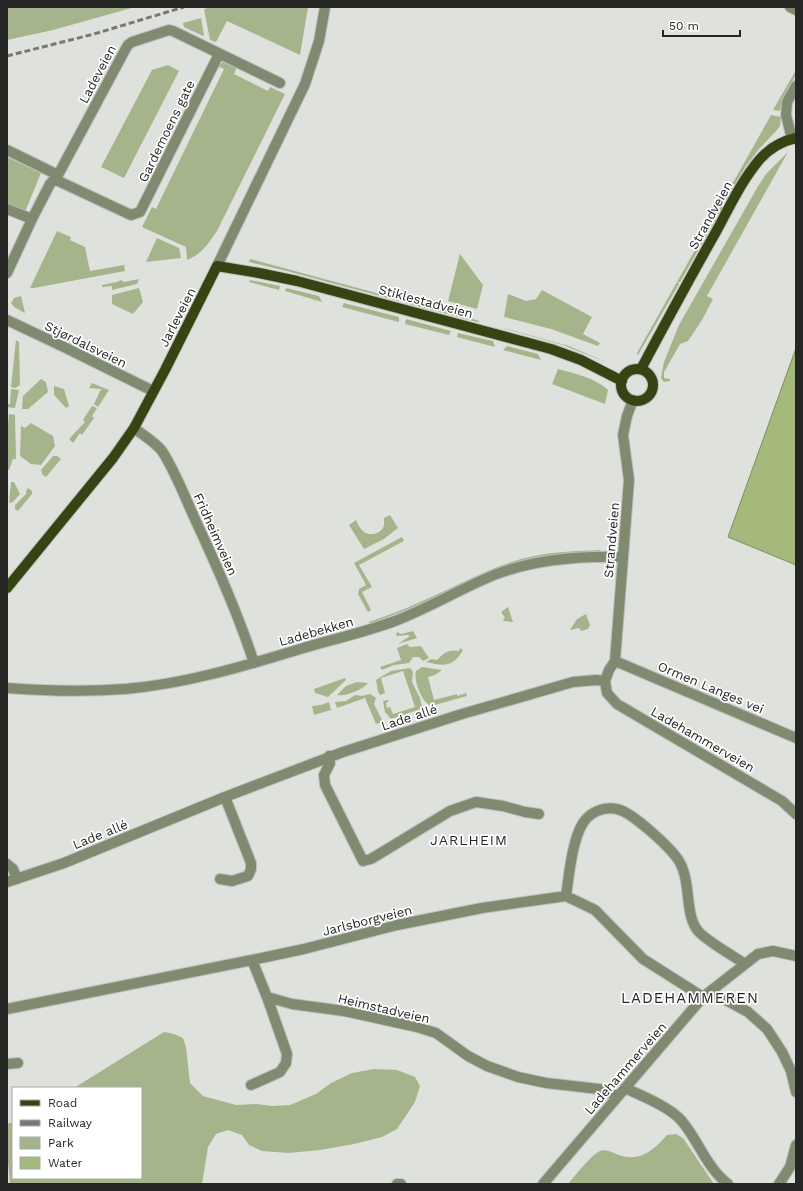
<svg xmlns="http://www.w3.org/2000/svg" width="803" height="1191" font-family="'Work Sans',sans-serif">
  <rect width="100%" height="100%" fill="#dfe1dd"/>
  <path fill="#a6b48c" d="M7,7H135L53,30L7,40Z
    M212,7H308L300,55L227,21L216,42L210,40L204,9Z
    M201,18L204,35L203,36L184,27L183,23Z
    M223,62L237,67L234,74L268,91L270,87L285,94L217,231C208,244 202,254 187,260L186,247L142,227L152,207L156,209L224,69L217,66Z
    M168,65L179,71L124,178L101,167L152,70Z
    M796,70C796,81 785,91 782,102C781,106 781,108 779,111L773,110Z
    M771,115L781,117L780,126L777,130L759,149L746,166L680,282H678L679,284L638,355L637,353Z
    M788,152L707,296L713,299L702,320L688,341L680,344L664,372V378L670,379V381L664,382L661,378L664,362L679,325L757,188L766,174Z
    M7,157L41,173L25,212L7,204Z
    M57,231L71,237L70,240L85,247L90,271L124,265L125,271L34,288H30Z
    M157,238L179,248L181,258L146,262Z
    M460,254L483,285L477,309L448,301Z
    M250,259L480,321L477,322L287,271L249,262Z
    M139,279L137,284L112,290V286L102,287V285L117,282L121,280L124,282Z
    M250,280L280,286L279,290L249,282Z
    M139,288L143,302L133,314L112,304V295Z
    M286,288L319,296L322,302L285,291Z
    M542,290L592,317L583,334L600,343L598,346L551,329L504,317L508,294L526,301L536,299Z
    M21,296L25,313L14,307L11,303L14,298Z
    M344,303L399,317V322L342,307Z
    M406,319L451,331L449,335L405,324Z
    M504,328L569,346L611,364L563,345L506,329Z
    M458,333L493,341L495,347L457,337Z
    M16,340L19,342L20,385L15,388L11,387Z
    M507,346L538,354L541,360L503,350Z
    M558,369C575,374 594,377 608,390L605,404L552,384Z
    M41,379L46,382L48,392L28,409H22L23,396Z
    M92,383L109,390L98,407L94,404L101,389L89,388Z
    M54,386L64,389L69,406L66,408L54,395Z
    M11,389L19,390L15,408L7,407V404H10Z
    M92,406L97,408L92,416L94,418L82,435L80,433L73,443L69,439L85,422L83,420Z
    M9,414L15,415L16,459H13L9,470H7V433Z
    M31,423L53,436L55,446L41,465L31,464L20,456L21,426L25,428Z
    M53,456H57L61,459L46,477L42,474L41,470Z
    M11,482H14L20,494L13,502L9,503Z
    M28,488L32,491V494L18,511L15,509V505L26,494V491Z
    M390,515L398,528L384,539L364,549L349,525L356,520C358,524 360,529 363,531C369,537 382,534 384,525C384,523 384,520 384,518Z
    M402,537L404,541L359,565L372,587L362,592L371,610L368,612L358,594L359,589L366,585L354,563Z
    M600,550V551L566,554L421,604L370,624L369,622C386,616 403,610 420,602C454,587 486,569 521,559C547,552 574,551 600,550Z
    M508,607L513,622L504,621L503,619L505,618L501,612Z
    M586,614L590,625L588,629L581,631L579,628L570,630L577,619Z
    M413,631L417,638L398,644L410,636L408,635L397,636L396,635L397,632L401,634Z
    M407,644L410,647L421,646L429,658L423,661L419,657H413L409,663L394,665L382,670L380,667L401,660L397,648Z
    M460,648L463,650C453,668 443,666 426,662L431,659L437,660C444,653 448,649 459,651Z
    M422,667L442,670L435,675L428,677L434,700L457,694V696L466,693L467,696L431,706C422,703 413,680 416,671Z
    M410,668L413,672L412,682L420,698L422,707L421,709L391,719L385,712L383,701L388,700L389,701L386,703L387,708L390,707L393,714L415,707L403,671L381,678L385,693L380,695L378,691L376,680L391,671Z
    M345,678L346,680L328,697L315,693L314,689Z
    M357,682L368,683C364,689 345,697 337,695L346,686Z
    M355,695L362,696L370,694L376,698L374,704L381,718L382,722L376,724L365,698L337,708L335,702L346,701Z
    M329,702L331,710L314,715L312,706L321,705Z
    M164,1032L174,1034L183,1038L186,1047L190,1083L203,1096L236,1105L257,1104L272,1106L290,1105L316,1094L331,1083L352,1073L374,1069L397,1070L415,1077L420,1086L415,1102L397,1129L382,1137L354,1144L320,1150L289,1153L262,1151L249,1145L242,1135L228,1130L216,1134L208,1147L202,1184H10L7,1152V1124L13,1122V1178H141V1088H74Z
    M676,1134L683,1138L714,1184H568C575,1176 591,1155 600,1151C605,1149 610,1151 614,1153C638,1164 652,1152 667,1135Z"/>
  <path fill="#a4b97b" stroke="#7e8d61" d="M796,348V565L728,537Z"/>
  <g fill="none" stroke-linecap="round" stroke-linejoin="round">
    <defs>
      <path id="minor" d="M790,7L796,10
        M792,139L786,115L787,102L796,86
        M7,150L58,175
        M54,179L131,215L140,212L219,54
        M7,209L32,219
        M217,266L305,84L319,41L325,7
        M7,273L32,219L50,184L58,175L125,50L128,45L132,42L169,30L173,31L280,83
        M7,320L64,347L153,391
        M134,428C143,435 155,442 162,451C175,471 184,495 194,517C216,564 238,613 254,663
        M615,661L796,738
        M605,681L609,670L615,661L629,480L623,435L627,416L633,400
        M605,681L607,693L617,704L782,801L796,814
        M7,688C46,691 86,692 125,689C184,684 241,667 297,650C329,640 363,633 395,621C429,608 460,589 494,575C535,559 579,556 623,557
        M329,756L330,763L324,775L325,785L363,861L371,859L450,811L476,802L503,806L525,812L539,814
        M7,864L13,869L17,879
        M220,879L232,881L248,876L251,869V863L225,797
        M7,882L64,863L225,797L343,752L462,714L573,682L596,680L605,681
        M566,896C569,876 572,840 583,823C590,812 604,806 617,809C632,812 671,848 679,861C692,883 684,914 698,931C708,942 732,955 745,964
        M252,960L267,997L292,1004L344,1011L417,1027L436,1033L468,1056L487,1066L518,1077L546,1083L599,1089L618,1096
        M711,992L748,1012L767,1029L782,1052L791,1071L796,1092
        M7,1009L252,960L304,949L397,925L482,908L566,896L595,910L643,959L703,997
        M7,1064L18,1063
        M251,1085L280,1072L286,1063L287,1054L267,997
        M625,1088C642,1096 668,1106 681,1120C699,1141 706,1167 728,1184
        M397,1184H401
        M543,1184L703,997L758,954L773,951L796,956
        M779,1184L790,1167L796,1145"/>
      <path id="major" d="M641,369C666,322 691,276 717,230C730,206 742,180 760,159C769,149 782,141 796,138
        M621 385a16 16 0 1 1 32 0a16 16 0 1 1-32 0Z
        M7,588L113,458L134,428L165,370L217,266L259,273L297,281L551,349L581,360L622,381"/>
    </defs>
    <use href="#minor" stroke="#bebfbc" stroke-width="12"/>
    <use href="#major" stroke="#bebfbc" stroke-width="12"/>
    <use href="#minor" stroke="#808a70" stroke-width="10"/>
    <use href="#major" stroke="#364312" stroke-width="10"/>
    <path stroke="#777876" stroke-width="3" stroke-dasharray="6 3" stroke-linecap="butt" d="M7,56L94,34L184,7"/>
  </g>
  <g text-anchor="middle" stroke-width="3.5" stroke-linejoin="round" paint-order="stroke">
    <g font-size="13" fill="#262625" stroke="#fff">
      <text transform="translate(97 74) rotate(-62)" y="5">Ladeveien</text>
      <text transform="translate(166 131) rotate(-64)" y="5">Gardemoens gate</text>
      <text transform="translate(710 215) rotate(-61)" y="5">Strandveien</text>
      <text transform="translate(426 301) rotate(15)" y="5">Stiklestadveien</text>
      <text transform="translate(177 317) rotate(-63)" y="5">Jarleveien</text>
      <text transform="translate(86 344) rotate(26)" y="5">Stjørdalsveien</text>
      <text transform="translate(216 534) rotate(66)" y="5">Fridheimveien</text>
      <text transform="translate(611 540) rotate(-85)" y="5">Strandveien</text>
      <text transform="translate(316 631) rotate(-16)" y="5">Ladebekken</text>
      <text transform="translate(711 687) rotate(23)" y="5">Ormen Langes vei</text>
      <text transform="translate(409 717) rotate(-18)" y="5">Lade allé</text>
      <text transform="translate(703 739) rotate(30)" y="5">Ladehammerveien</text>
      <text transform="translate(100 834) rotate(-22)" y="5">Lade allé</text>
      <text transform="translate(367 920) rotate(-14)" y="5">Jarlsborgveien</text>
      <text transform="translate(384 1008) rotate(13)" y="5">Heimstadveien</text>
      <text transform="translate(625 1068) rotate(-49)" y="5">Ladehammerveien</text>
    </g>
    <g font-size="14" letter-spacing="1" fill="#262625" stroke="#fff">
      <text x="469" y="845">JARLHEIM</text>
    </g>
    <g font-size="15" letter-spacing="1" fill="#262625" stroke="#fff">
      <text x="690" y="1003">LADEHAMMEREN</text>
    </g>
  </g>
  <rect width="803" height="1191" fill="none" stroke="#262625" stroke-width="16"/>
  <rect x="12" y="1087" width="130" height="92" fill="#ffffff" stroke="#a8a8a8"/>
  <rect x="20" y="1100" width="20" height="6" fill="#364312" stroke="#a8a8a8"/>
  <text x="48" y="1107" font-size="12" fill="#262625">Road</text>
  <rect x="20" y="1120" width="20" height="6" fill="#777876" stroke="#a8a8a8"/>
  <text x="48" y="1127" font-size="12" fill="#262625">Railway</text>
  <rect x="20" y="1137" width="20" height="12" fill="#a6b48c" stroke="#a8a8a8"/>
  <text x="48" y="1147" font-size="12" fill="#262625">Park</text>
  <rect x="20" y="1157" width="20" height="12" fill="#a4b97b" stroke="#a8a8a8"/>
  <text x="48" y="1167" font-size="12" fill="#262625">Water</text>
  <path d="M663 30v6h77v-6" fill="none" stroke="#262625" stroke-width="2"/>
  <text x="669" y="30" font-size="12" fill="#262625" stroke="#ffffff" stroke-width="3" paint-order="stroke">50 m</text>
</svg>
